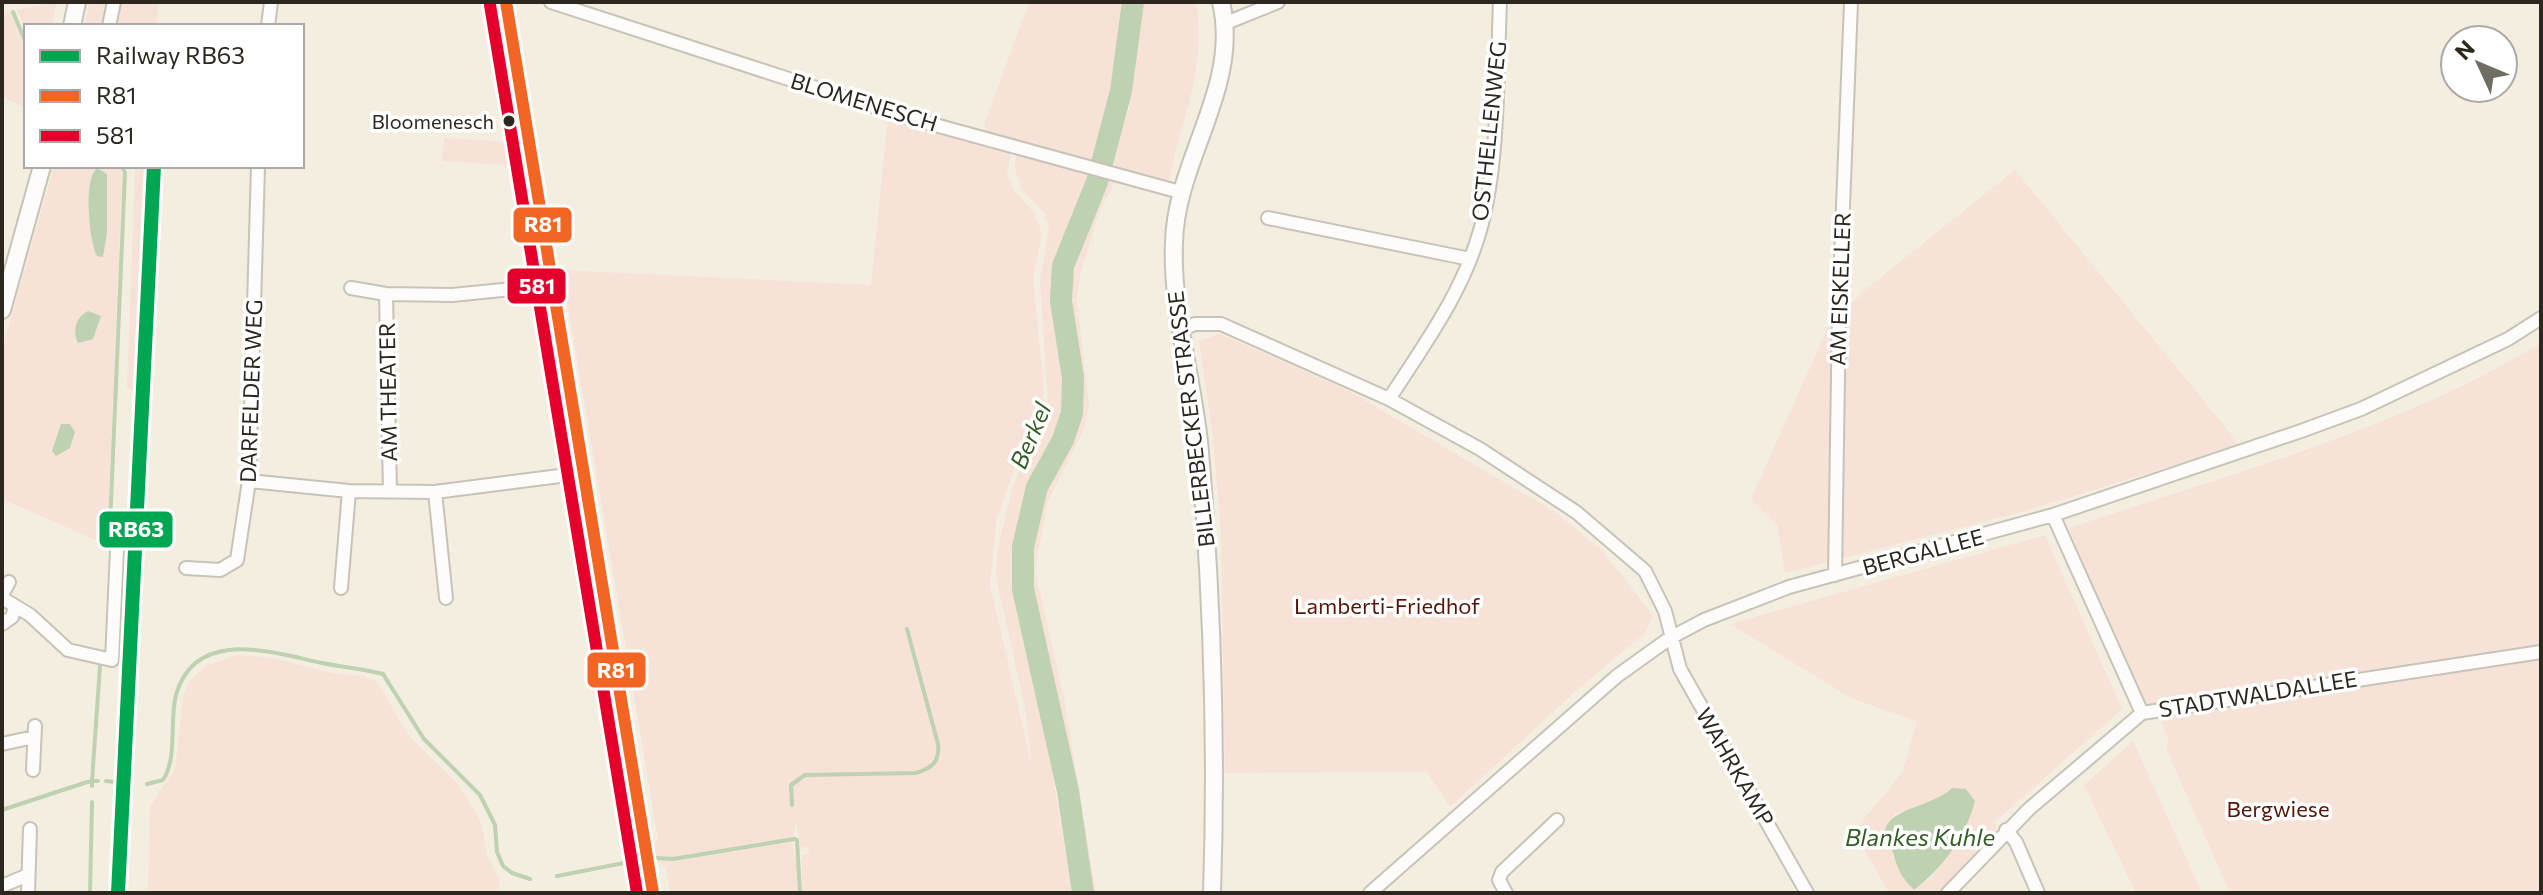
<svg xmlns="http://www.w3.org/2000/svg" width="2543" height="895" font-family="Commissioner,sans-serif">
  <rect width="100%" height="100%" fill="#f4eee0"/>
  <path fill="#f7e2d8" fill-rule="evenodd" d="M57,2L52,26H26V33L17,10Z
    M89,2H109L105,26H85Z
    M118,2H158L157,26H113Z
    M1029,2H1126L1116,81L1095,162L988,132L984,125Z
    M1143,2H1196C1208,66 1181,118 1170,179L1166,181L1110,166L1129,108Z
    M10,12L26,49V108L2,97V14Z
    M888,117L1011,153L1007,172L1013,189L1035,214L1042,234L1033,278L1044,392L1039,421L1018,458L997,518L990,585L1032,767L1025,708L996,577L998,548L1012,488L1048,408L1040,280L1049,227L1045,214L1022,190L1015,169L1016,154L1091,174L1056,262L1055,308L1064,383L1061,420L1026,493L1012,570L1017,610L1041,703L1072,893H802V855L809,854L808,847L801,848L797,831L805,829H797L795,821V830L788,832L795,831L793,838L734,848L793,841V856H798V893H670L666,868L656,859L673,861L715,851L661,859L655,856L653,848L658,839L562,270L871,285Z
    M444,138L512,142L517,166L442,161Z
    M54,166H118L122,173L107,545L2,499V349Z
    M135,166H150L138,396L127,387Z
    M2015,170L2240,445L2018,513L1785,573L1777,525L1751,499L1828,327L1865,290Z
    M1106,179L1115,181L1098,216L1080,275L1077,300L1089,406L1084,429L1048,501L1035,570L1064,698L1096,893H1091L1058,698L1029,571L1042,500L1078,426L1082,405L1071,284L1082,239Z
    M1220,334L1347,390L1555,512L1603,551L1653,616L1644,634L1580,687L1450,807L1427,772L1225,773L1221,534L1213,439L1199,341Z
    M2541,343V648L2142,705L2069,528C2228,474 2396,431 2541,343Z
    M2045,535L2122,709L1995,822L1997,833L1943,893H1889L1854,831L1902,773L1917,721L1853,699L1730,624ZM1953,788L1960,840L1932,877L1914,890C1888,865 1891,848 1894,814L1928,805Z
    M238,655L274,658L333,673L364,676L377,682L410,737L456,782L473,807L482,826L488,858L499,878L500,893H148L150,807L175,769L183,697L190,680L206,666Z
    M2541,659V893H2230L2167,751L2168,739L2158,713Z
    M2133,741L2202,893H2136L2084,785Z"/>
  <path fill="#bed1b1" d="M97,168L107,174V233L103,257L97,256C89,241 83,179 97,168Z
    M88,311L101,316L93,339L78,343C72,331 76,317 88,311Z
    M61,424H70L75,432L70,448L56,456L52,451Z
    M1952,788L1966,789L1975,801C1966,836 1943,868 1914,890C1890,866 1900,859 1884,834C1888,806 1930,809 1952,788Z"/>
  <g fill="none" stroke-linecap="round" stroke-linejoin="round">
    <path stroke="#bed1b1" stroke-width="4" d="M13,12L26,43
      M109,548L125,172L121,166
      M98,781H92L100,666
      M106,781L116,782
      M147,784L163,780C178,757 169,721 176,695C195,626 274,653 322,663C342,667 363,669 383,674L424,739L480,795L495,825L497,852L503,866L512,873L530,879
      M792,805L791,785L805,775L916,773C932,768 940,762 938,744L907,629
      M2,810L84,783L92,781V786
      M656,858L673,859L794,839L797,840L800,893
      M557,876L624,863
      M90,893L92,802"/>
    <path stroke="#bed1b1" stroke-width="22" d="M1083,893L1068,791L1023,589V547L1037,487L1063,440L1072,413L1073,378L1061,301L1063,266L1097,182L1121,91L1133,2"/>
    <defs>
      <path id="minor" d="M506,2L653,893
        M551,2L906,117L1180,192
        M1226,23L1278,2
        M109,26L114,2
        M268,26L271,2
        M1268,218L1470,259
        M351,288L386,294
        M1180,330L1195,324H1221L1389,399L1480,449L1576,512L1645,571L1665,611L1680,669L1807,893
        M1389,399C1424,345 1464,291 1481,227C1499,161 1497,72 1500,2
        M249,481L349,491L435,492L583,473
        M390,491L386,294L452,295L552,285
        M435,492L446,598
        M2053,515L2142,713
        M186,568L220,570L237,560L249,481L258,166
        M1835,575L1839,309L1851,2
        M341,588L349,491
        M2,595L9,582
        M2,598L30,615L68,650L112,660L117,550
        M2,624L12,617L15,607
        M2,744L34,737
        M33,770L35,726
        M2006,830L2016,842L2038,893
        M2,886L28,875
        M28,893L30,829
        M1370,893L1617,676L1670,638L1704,620L1789,587L2053,515L2301,431L2361,409L2508,339L2541,318
        M1506,893L1499,880L1502,872L1557,820
        M1948,893L2029,809L2142,713L2541,652"/>
      <path id="major" d="M72,26L77,2
        M2,310L42,166
        M1212,893C1217,747 1212,597 1200,452C1194,381 1171,313 1174,242C1176,159 1241,87 1221,2"/>
    </defs>
    <use href="#minor" stroke="#c7c3b8" stroke-width="16"/>
    <use href="#major" stroke="#c7c3b8" stroke-width="20"/>
    <use href="#minor" stroke="#fdfcfa" stroke-width="12"/>
    <use href="#major" stroke="#fdfcfa" stroke-width="16"/>
    <defs>
      <path id="bus-1" d="M506,2L653,893"/>
      <path id="bus-2" d="M490,5L637,893"/>
    </defs>
    <use href="#bus-1" stroke="#fff" stroke-width="18"/>
    <use href="#bus-2" stroke="#fff" stroke-width="18"/>
    <use href="#bus-1" stroke="#f26522" stroke-width="12"/>
    <use href="#bus-2" stroke="#e4002b" stroke-width="12"/>
    <defs>
      <path id="rail-1" d="M118,893L154,166"/>
    </defs>
    <use href="#rail-1" stroke="#fff" stroke-width="20"/>
    <use href="#rail-1" stroke="#00a651" stroke-width="14"/>
  </g>
  <circle fill="#2c281f" stroke="#fff" stroke-width="3" cx="509" cy="121" r="7"/>
  <g text-anchor="middle" stroke-width="7" stroke-linejoin="round" paint-order="stroke">
    <g font-size="20" fill="#2c281f" stroke="#fff" text-anchor="end">
      <text x="494" y="129">Bloomenesch</text>
    </g>
    <g font-size="22" fill="#2c281f" stroke="#fff">
      <text transform="translate(864 102) rotate(17)" y="8">BLOMENESCH</text>
      <text transform="translate(1489 131) rotate(-84)" y="8">OSTHELLENWEG</text>
      <text transform="translate(1840 289) rotate(-88)" y="8">AM EISKELLER</text>
      <text transform="translate(251 391) rotate(-88)" y="8">DARFELDER WEG</text>
      <text transform="translate(388 392) rotate(-91)" y="8">AM THEATER</text>
      <text transform="translate(1191 419) rotate(-97)" y="8">BILLERBECKER STRASSE</text>
      <text transform="translate(1923 552) rotate(-15)" y="8">BERGALLEE</text>
      <text transform="translate(2258 694) rotate(-9)" y="8">STADTWALDALLEE</text>
      <text transform="translate(1735 767) rotate(60)" y="8">WAHRKAMP</text>
    </g>
    <g font-size="22" fill="#541608" stroke="#fff">
      <text x="1387" y="614">Lamberti-Friedhof</text>
      <text x="2278" y="817">Bergwiese</text>
    </g>
    <g font-size="24" font-style="italic" fill="#355d26" stroke="#fff">
      <text transform="translate(1031 436) rotate(-67)" y="8">Berkel</text>
      <text x="1920" y="846">Blankes Kuhle</text>
    </g>
  </g>
  <g stroke="#fff" stroke-width="3">
    <rect x="512" y="206" width="61" height="38" rx="8" fill="#f26522"/>
    <rect x="506" y="267" width="61" height="38" rx="8" fill="#e4002b"/>
    <rect x="98" y="510" width="76" height="39" rx="8" fill="#00a651"/>
    <rect x="586" y="651" width="61" height="38" rx="8" fill="#f26522"/>
  </g>
  <g font-size="22" text-anchor="middle" font-weight="bold" fill="#fff">
    <text x="543" y="232">R81</text>
    <text x="537" y="294">581</text>
    <text x="136" y="537">RB63</text>
    <text x="616" y="678">R81</text>
  </g>
  <rect width="2543" height="895" fill="none" stroke="#2c281f" stroke-width="8"/>
  <rect x="24" y="24" width="280" height="144" fill="#ffffff" stroke="#aba9a5" stroke-width="2"/>
  <rect x="40" y="50" width="40" height="12" fill="#00a651" stroke="#aba9a5" stroke-width="2"/>
  <text x="96" y="64" font-size="24" fill="#2c281f">Railway RB63</text>
  <rect x="40" y="90" width="40" height="12" fill="#f26522" stroke="#aba9a5" stroke-width="2"/>
  <text x="96" y="104" font-size="24" fill="#2c281f">R81</text>
  <rect x="40" y="130" width="40" height="12" fill="#e4002b" stroke="#aba9a5" stroke-width="2"/>
  <text x="96" y="144" font-size="24" fill="#2c281f">581</text>
  <g transform="translate(2479 64) rotate(314)"><circle r="38" fill="#ffffff" stroke="#aba9a5" stroke-width="2"/>
  <path d="M0-6L14 30L0 20L-14 30Z" fill="#726d63"/>
  <text y="-12" font-size="22" font-weight="bold" text-anchor="middle" fill="#2c281f">N</text>
  </g>
</svg>
